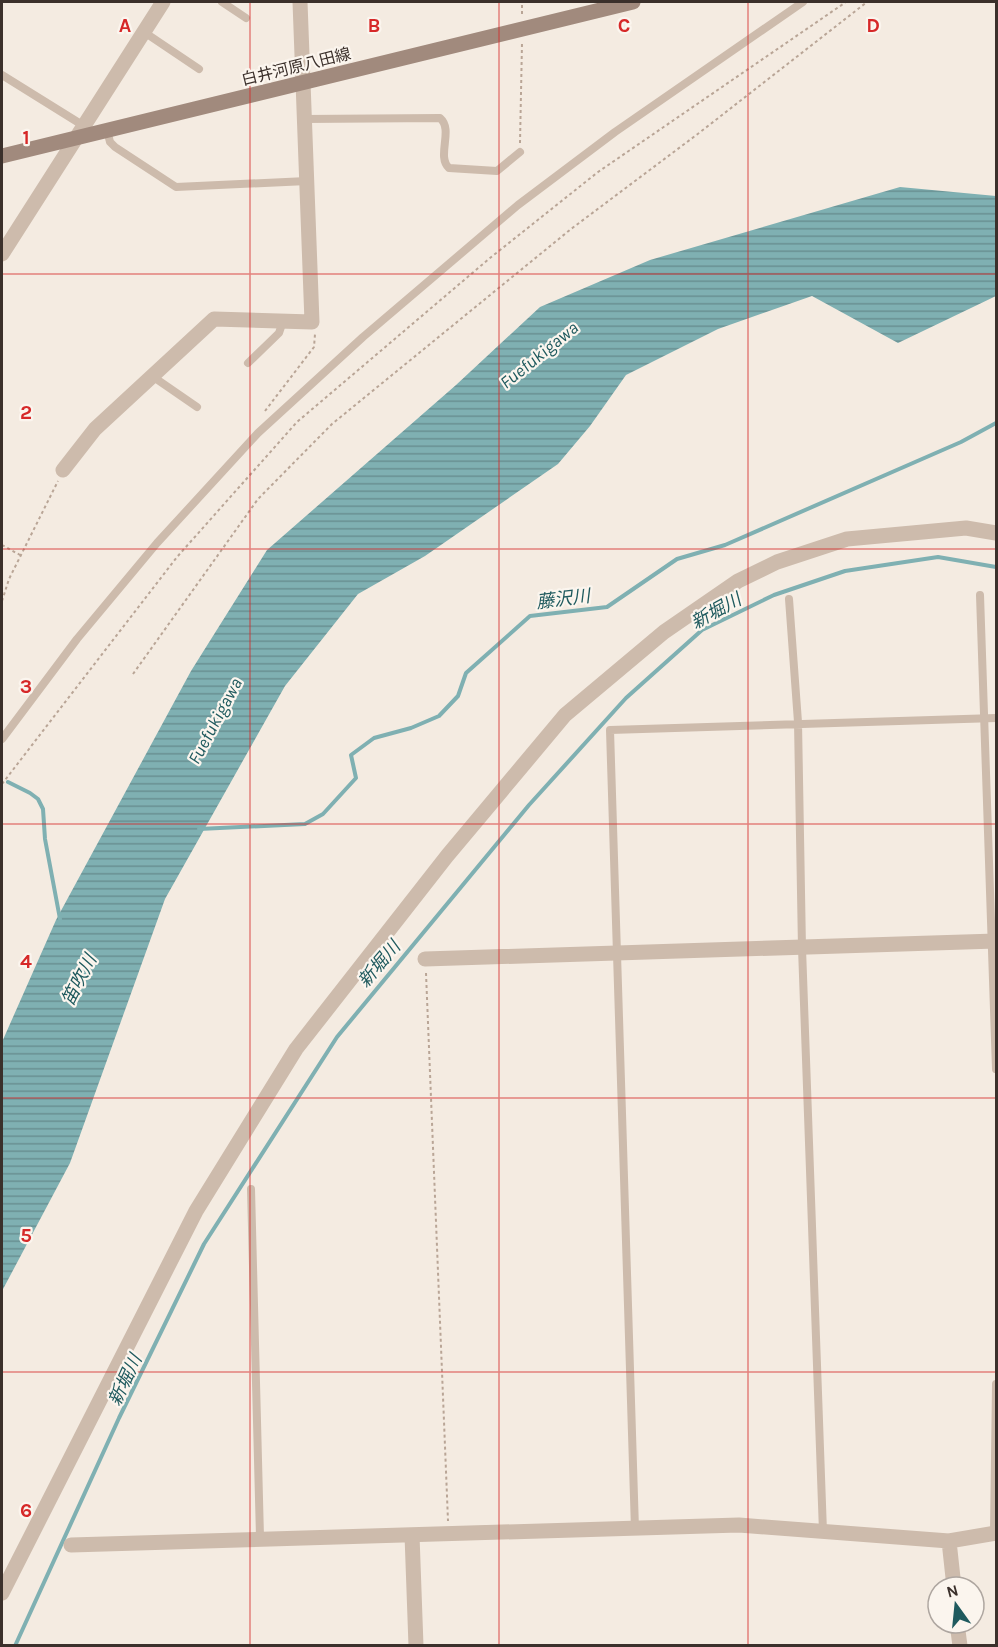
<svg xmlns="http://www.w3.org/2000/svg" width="998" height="1647" font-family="Karla,'Noto Sans JP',sans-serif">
  <defs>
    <pattern id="water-rules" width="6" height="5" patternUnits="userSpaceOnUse" patternTransform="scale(1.5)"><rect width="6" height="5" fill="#7fb0b2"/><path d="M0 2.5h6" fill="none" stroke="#699091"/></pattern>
  </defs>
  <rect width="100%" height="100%" fill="#f4ebe1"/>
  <path fill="url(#water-rules)" d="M900,187L996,196V296L898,343L812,296L718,329L626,375L590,426L558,464L425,556L358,594L285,686L165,899L70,1163L2,1291V1042L56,920L191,671L267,550L456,385L540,307L650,260Z"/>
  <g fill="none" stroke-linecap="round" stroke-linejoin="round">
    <path stroke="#7fb0b2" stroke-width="4" d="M8,782L30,793L38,799L43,809L45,839L60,919
      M199,829L305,824L323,814L356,778L351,755L374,738L411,728L439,716L458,696L466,673L530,616L607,607L677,559L725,545L961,442L996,423
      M15,1646L119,1418L204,1244L337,1037L529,805L626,698L702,630L774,595L845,571L938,557L996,567"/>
    <path stroke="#b9a596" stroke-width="2" stroke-dasharray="3 3" stroke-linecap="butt" d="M522,14V2
      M520,143L522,43
      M265,411L314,347L315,334
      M2,545L20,555
      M2,601L9,579L58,481
      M133,674L258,499L332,424L571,229L699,133L867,2
      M2,784L177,557L297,422L490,258L598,172L846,2
      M426,973L448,1521"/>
    <path stroke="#cdbbac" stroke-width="8" d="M222,2L246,18
      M144,32L199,69
      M2,75L84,126
      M304,119L440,118C454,130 436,156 449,168L497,171L520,152
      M107,130L110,142L115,147L176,187L307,181
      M248,363L279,333L283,321
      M152,376L197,407
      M980,595L996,1069
      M789,599L798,722L802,948L823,1532
      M2,739L77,639L157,543L258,433L363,337L518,205L615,132L803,2
      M251,1189L260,1537
      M635,1529L610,730L996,718
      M994,1533L996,1384"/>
    <path stroke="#cdbbac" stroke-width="15" d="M2,254L163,2
      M63,470L95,429L214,319L312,322L300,2
      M425,959L996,941
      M412,1535L416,1646
      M949,1541L954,1587
      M71,1545L739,1525L949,1541L996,1533
      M2,1593L196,1211L296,1049L447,856L565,715L664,632L738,581L777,562L847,539L966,528L996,533
      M957,1623L960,1646"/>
    <path stroke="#a18a7d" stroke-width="15" d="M2,156L633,2"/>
  </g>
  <path fill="none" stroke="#d62828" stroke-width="1.5" stroke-opacity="0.55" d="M250,2V1646M499,2V1646M748,2V1646M2,274H996M2,549H996M2,824H996M2,1098H996M2,1372H996"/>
  <g text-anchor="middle" stroke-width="4.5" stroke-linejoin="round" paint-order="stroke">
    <g font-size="16" fill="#3b302b" stroke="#fbf5ee">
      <text transform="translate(296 66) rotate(-14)" y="6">白井河原八田線</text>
    </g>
    <g font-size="18" font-style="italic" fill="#1f5a5e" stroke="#fbf5ee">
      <text transform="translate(539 355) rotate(-39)" y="6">Fuefukigawa</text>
      <text transform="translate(563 599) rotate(-7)" y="6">藤沢川</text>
      <text transform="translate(716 611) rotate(-29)" y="6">新堀川</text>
      <text transform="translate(215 721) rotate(-62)" y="6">Fuefukigawa</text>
      <text transform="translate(379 964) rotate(-50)" y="6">新堀川</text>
      <text transform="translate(79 980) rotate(-63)" y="6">笛吹川</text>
      <text transform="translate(125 1380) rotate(-65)" y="6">新堀川</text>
    </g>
  </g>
  <g font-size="20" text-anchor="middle" font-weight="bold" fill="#d62828" stroke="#fbf5ee" stroke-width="4.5" stroke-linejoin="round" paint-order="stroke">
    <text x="125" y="32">A</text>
    <text x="374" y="32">B</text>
    <text x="624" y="32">C</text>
    <text x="873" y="32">D</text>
    <text x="26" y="144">1</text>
    <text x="26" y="419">2</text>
    <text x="26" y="693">3</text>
    <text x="26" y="968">4</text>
    <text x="26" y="1242">5</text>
    <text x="26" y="1517">6</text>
  </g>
  <rect width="998" height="1647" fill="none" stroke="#3b302b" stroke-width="6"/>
  <g transform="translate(956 1605) rotate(345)"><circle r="28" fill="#fbf5ee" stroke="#aea6a0" stroke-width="1.5"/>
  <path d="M0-4.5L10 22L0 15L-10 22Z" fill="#1f5a5e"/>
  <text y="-9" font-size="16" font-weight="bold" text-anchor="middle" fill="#3b302b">N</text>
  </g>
</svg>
